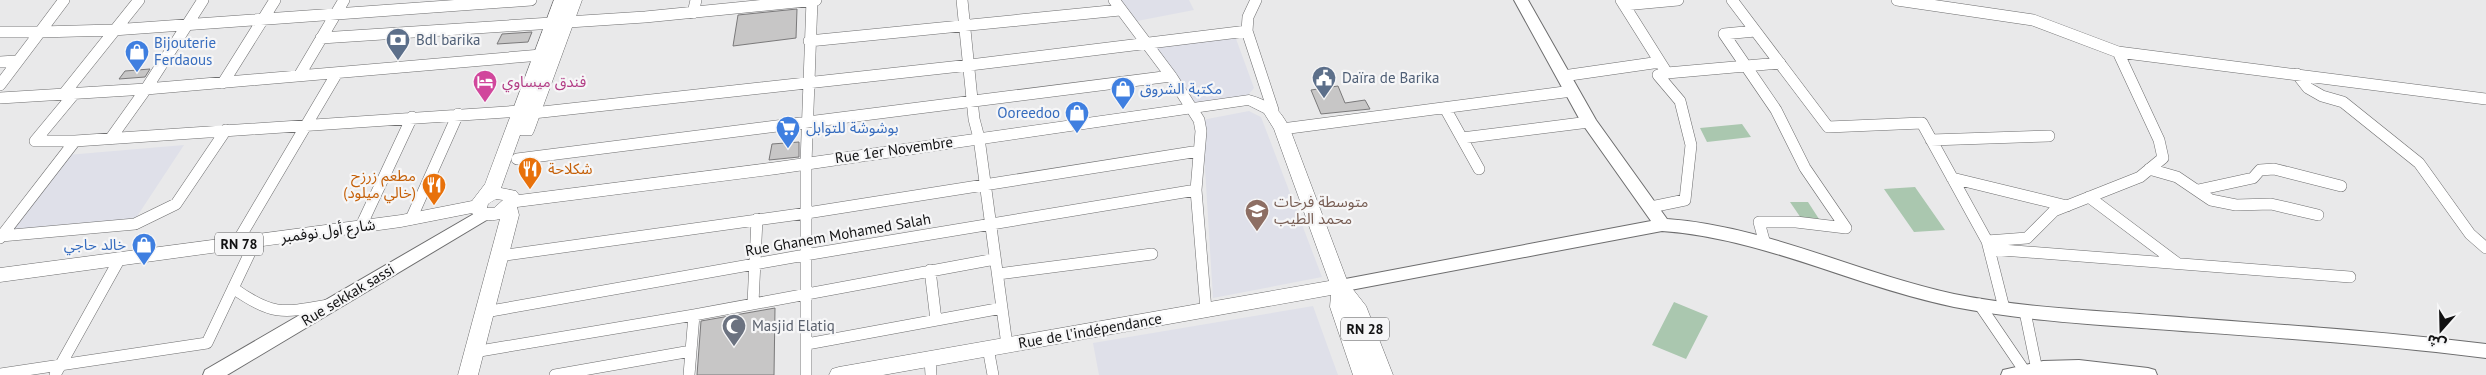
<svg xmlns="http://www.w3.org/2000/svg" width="2486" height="375" font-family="'PT Sans','Noto Sans Arabic',sans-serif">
  <rect width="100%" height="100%" fill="#e9e9ea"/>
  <path fill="#dfe0e9" d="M1114,0H1189L1194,10L1132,22Z
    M1235,36L1254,88L1248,95L1193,104L1151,45Z
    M1249,111L1261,117L1322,277L1213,298L1202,120Z
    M184,145L134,221L11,233L67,155Z
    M1313,306L1338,375H1099L1093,343Z"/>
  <path fill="#aac7af" d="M1742,124L1751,137L1707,142L1700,128Z
    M1915,187L1945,230L1914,232L1884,189Z
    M1790,202H1808L1819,219L1803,221Z
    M1674,302L1708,316L1686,359L1652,345Z"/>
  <path fill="#c7c6c6" stroke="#7a797a" d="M797,9L796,38L733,46L738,15Z
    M532,32L528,42L497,44L502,34Z
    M150,69L145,77L119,79L125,71Z
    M1338,86L1345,103L1365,100L1370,109L1321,114L1311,90Z
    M799,142V157L769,160L772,144Z
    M775,308L774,375H697L701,321Z"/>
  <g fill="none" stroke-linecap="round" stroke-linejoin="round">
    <defs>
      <path id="street" d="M64,0L40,32L113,30L531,0
        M962,0L974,119L979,138L1007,345
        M1114,0L1171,76L1199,120L1201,131L1196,190L1206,310
        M1256,0L1248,17L1247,31L1273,110
        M1732,0L1828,127L1922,123L1987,241
        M1897,0L2033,20L2118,52L2159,140L2163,158L2140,177L2054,211L2027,238L1987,241L2004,308
        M1624,5L1678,0
        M693,13L696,0
        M1755,31L1724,34L1776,110L1805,168L1846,228L1796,222H1759L1765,244
        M0,32H40
        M321,38L645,17L816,0
        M809,41L1120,10
        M2118,52L2486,99
        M0,62L16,61
        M1667,73L1780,63
        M2297,74L2308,88L2322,96L2343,102L2419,163L2470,234L2486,248
        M299,76L344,0
        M1563,76L1660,62L1621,0
        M223,83L275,0
        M0,85L40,32
        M74,94L35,141H75
        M63,95L139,0
        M0,98L146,89L541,55
        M1445,108L1479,169
        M533,113L970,65L1247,31
        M1282,129L1572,91
        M111,138L146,89L203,0
        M1462,138L1589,122
        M1931,140L2049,136
        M517,159L1171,76
        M2149,169L2177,177L2211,200L2236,205L2271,204L2318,215
        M1952,178L2067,206
        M2198,190L2253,178L2260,170L2274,169L2341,186
        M2089,197L2177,263
        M1651,207L1685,200L1691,145L1680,101L1658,75L1667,73L1660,62
        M411,219L458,114
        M361,226L412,117
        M1,236L135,224L176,204L226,130
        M0,238L75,141L521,111
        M236,244L337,73
        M1989,249L2350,277
        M499,256L807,213L1199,151
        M930,270L936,320
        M998,274L1152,254
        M233,288C272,316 283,313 328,305
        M753,303L757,219
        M1979,304L2024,370
        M485,312L805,255L1196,190
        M2025,312L2037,370
        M807,344L1002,308
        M988,348L993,375
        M474,352L694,315L995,259
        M930,359L931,375
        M0,374L207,343L255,242
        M55,375L119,260
        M555,375L691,351L694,315
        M689,375L691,351
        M806,375V163L812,0"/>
      <path id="secondary" d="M1514,0H1528L1596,120L1667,219C1766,226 1857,273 1954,294C2019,307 2086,310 2153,315C2264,324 2375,330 2486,344V358C2376,344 2265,337 2155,329C2088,324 2021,320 1954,307C1856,287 1763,238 1662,231L1340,292L1334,291L1331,286L1334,281L1340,280L1651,221L1581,122Z
        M484,208L490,210L492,214L490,218L227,375H203L205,370Z
        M2079,360L2148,368L2155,370L2157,375H2001L2003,370L2043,361Z"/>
      <path id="primary" d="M554,0H582L534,131L532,135H520L501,188L516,191L519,195L777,162L1249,95C1271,101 1280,109 1290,129L1348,283L1366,306L1393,375H1353L1330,307L1331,295L883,375H829L832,369L839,367L1329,281L1274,129L1264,113L1248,105L777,174L517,207L519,215L478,375H458L500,219C491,221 478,222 472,213L401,227L0,282V268L401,215L472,201L485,184ZM496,199L503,200L494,208H487L488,204Z"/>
    </defs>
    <use href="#street" stroke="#6d6d6e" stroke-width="12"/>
    <use href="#secondary" stroke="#6d6d6e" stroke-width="2"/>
    <use href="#primary" stroke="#6d6d6e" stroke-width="1"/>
    <use href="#street" stroke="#fff" stroke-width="11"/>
    <use href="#secondary" fill="#fff" fill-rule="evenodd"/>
    <use href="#primary" fill="#fff" fill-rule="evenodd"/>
  </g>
  <defs>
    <symbol id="bank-pin" viewBox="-11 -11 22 30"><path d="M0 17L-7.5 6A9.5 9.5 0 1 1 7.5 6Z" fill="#5c6f8a" stroke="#f6f6f7"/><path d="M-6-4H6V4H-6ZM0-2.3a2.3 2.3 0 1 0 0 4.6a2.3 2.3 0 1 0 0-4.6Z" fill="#fff"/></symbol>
    <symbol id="shop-pin" viewBox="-11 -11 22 30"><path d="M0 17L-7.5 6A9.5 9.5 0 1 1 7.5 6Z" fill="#3f7fe0" stroke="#f6f6f7"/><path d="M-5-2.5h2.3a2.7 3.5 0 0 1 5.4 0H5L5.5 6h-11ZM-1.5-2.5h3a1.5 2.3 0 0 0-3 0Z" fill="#fff"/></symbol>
    <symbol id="civic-pin" viewBox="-11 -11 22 30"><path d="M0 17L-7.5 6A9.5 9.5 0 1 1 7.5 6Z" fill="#5c6f8a" stroke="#f6f6f7"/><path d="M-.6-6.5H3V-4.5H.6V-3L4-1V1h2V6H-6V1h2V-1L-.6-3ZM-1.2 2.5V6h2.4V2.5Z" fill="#fff"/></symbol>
    <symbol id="hotel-pin" viewBox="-11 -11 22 30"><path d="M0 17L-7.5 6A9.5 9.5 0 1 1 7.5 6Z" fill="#d1479c" stroke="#f6f6f7"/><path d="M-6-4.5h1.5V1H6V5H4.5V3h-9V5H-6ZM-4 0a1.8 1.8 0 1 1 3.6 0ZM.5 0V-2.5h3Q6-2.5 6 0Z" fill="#fff"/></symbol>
    <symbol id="supermarket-pin" viewBox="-11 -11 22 30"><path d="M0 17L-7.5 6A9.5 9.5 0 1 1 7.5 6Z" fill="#3f7fe0" stroke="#f6f6f7"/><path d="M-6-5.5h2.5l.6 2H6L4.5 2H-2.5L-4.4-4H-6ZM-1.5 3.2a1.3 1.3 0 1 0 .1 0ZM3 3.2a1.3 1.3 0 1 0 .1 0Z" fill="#fff"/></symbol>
    <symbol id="restaurant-pin" viewBox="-11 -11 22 30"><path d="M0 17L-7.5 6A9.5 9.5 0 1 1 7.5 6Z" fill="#e8710a" stroke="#f6f6f7"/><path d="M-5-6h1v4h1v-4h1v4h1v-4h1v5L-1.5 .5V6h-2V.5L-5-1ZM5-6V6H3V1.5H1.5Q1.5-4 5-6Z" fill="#fff"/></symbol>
    <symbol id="school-pin" viewBox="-11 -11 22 30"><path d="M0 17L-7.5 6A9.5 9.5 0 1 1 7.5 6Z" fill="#8d6e63" stroke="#f6f6f7"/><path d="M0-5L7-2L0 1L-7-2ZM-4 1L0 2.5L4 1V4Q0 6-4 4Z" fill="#fff"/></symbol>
    <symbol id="mosque-pin" viewBox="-11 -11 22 30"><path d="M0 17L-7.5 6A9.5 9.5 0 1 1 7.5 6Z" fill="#6b7280" stroke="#f6f6f7"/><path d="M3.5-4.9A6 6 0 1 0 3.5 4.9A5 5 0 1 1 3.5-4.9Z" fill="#fff"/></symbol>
  </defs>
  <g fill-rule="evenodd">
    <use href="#bank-pin" x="384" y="26" width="28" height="38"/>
    <use href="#shop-pin" x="123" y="38" width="28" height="38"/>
    <use href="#civic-pin" x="1310" y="64" width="28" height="38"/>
    <use href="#hotel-pin" x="471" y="68" width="28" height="38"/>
    <use href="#shop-pin" x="1109" y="75" width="28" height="38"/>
    <use href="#shop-pin" x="1063" y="99" width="28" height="38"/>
    <use href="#supermarket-pin" x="774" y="114" width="28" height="38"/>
    <use href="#restaurant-pin" x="516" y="155" width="28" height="38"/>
    <use href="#restaurant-pin" x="420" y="171" width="28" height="38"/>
    <use href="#school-pin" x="1243" y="197" width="28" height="38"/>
    <use href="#shop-pin" x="130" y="231" width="28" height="38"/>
    <use href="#mosque-pin" x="720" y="312" width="28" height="38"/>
  </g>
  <g text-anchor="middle" stroke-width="4.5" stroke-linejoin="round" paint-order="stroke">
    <g fill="#f6f6f7" stroke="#565657" stroke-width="1">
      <rect x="215" y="232.5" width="48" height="23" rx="4"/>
      <rect x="1341" y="317.5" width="48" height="23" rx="4"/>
    </g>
    <g font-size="14" font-weight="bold" fill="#121213">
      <text x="239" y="249">RN 78</text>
      <text x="1365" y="334">RN 28</text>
    </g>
    <g font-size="15" fill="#4e5e75" stroke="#f6f6f7" text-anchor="start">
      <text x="416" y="45">Bdl barika</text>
      <text x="1342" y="83">Daïra de Barika</text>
    </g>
    <g font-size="15" fill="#366cbe" stroke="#f6f6f7" text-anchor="start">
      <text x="154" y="48">Bijouterie<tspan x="154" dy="17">Ferdaous</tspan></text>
      <text x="1140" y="94">مكتبة الشروق</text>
      <text x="1060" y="118" text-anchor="end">Ooreedoo</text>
      <text x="806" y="133">بوشوشة للتوابل</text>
      <text x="126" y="250" text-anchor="end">خالد حاجي</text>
    </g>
    <g font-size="15" fill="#b23c85" stroke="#f6f6f7" text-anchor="start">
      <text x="502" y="87">فندق ميساوي</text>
    </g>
    <g font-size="15" fill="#121213" stroke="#f6f6f7">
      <text transform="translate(894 150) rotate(-8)" y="5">Rue 1er Novembre</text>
      <text transform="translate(328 231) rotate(-8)" y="5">شارع أول نوفمبر</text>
      <text transform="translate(838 235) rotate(-10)" y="5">Rue Ghanem Mohamed Salah</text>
      <text transform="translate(348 295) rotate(-31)" y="5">Rue sekkak sassi</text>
      <text transform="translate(1090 331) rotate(-10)" y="5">Rue de l'indépendance</text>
    </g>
    <g font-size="15" fill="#c56008" stroke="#f6f6f7" text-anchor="start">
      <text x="548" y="174">شكلاحة</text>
      <text x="416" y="181" text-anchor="end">مطعم زرزح<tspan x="416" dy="17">(خالي ميلود)</tspan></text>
    </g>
    <g font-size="15" fill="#785e54" stroke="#f6f6f7" text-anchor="start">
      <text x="1274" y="207">متوسطة فرحات<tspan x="1274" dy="17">محمد الطيب</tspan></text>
    </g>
    <g font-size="15" fill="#5b616d" stroke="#f6f6f7" text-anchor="start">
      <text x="752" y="331">Masjid Elatiq</text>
    </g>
  </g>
  <g transform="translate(2441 330) rotate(200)" stroke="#f6f6f7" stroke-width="4" paint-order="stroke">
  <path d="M0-4L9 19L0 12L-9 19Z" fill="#121213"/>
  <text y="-8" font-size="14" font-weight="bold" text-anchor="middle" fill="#121213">ش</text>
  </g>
</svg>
